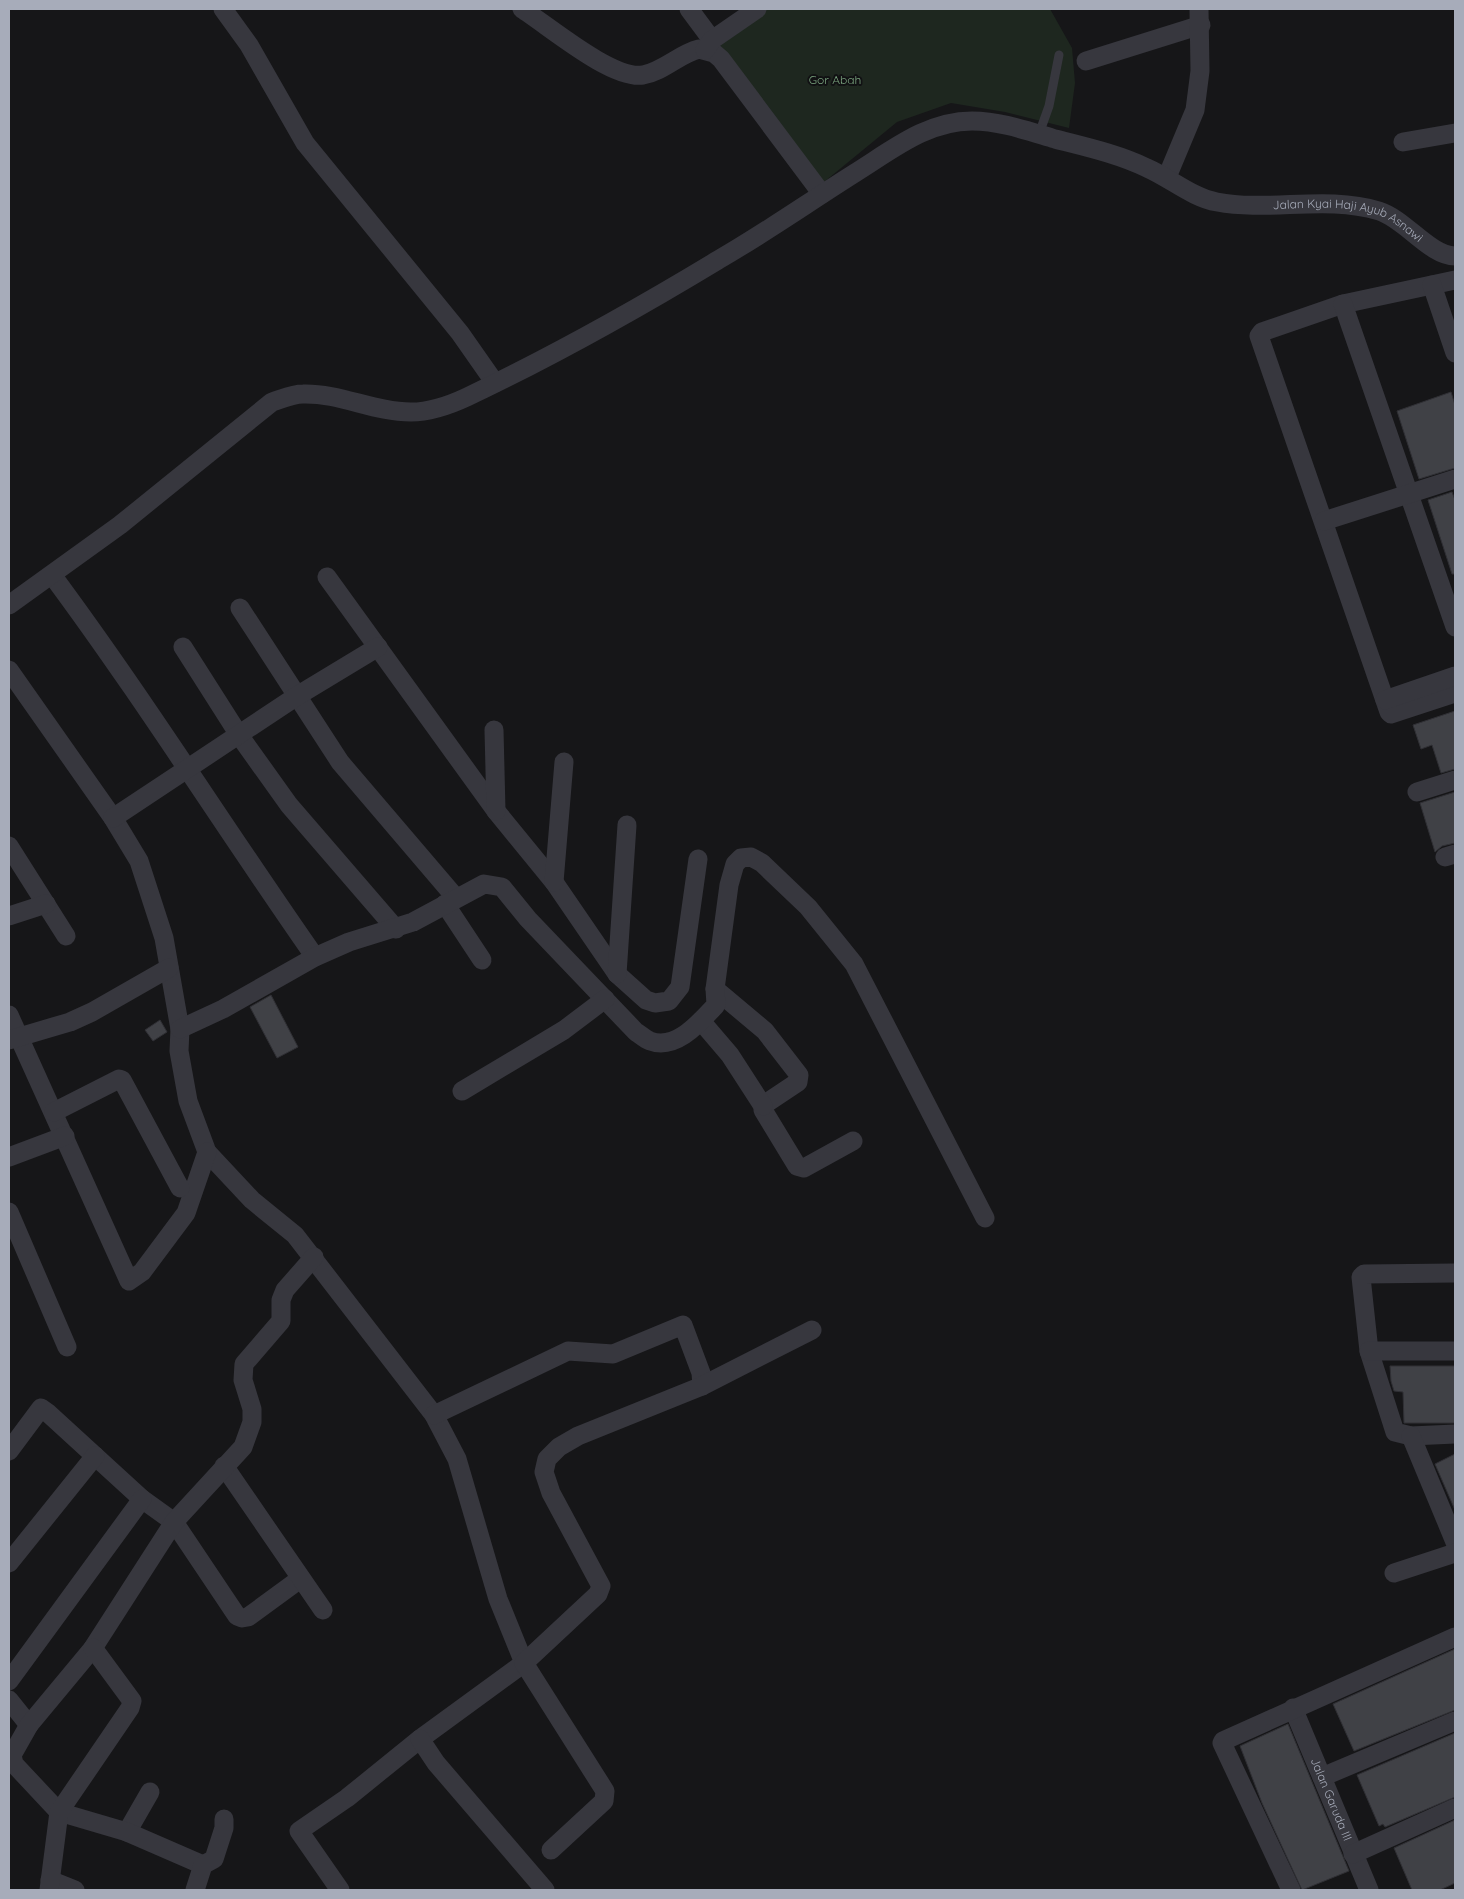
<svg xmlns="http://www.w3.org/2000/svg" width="1464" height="1899" font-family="Quicksand,sans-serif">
  <rect width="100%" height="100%" fill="#161618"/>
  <path fill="#1e271f" d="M762,9H1050L1072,48L1075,83L1069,128L1005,112L951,103L897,122L824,182L716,41Z"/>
  <path fill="#404146" stroke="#303035" d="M1451,392L1455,405V468L1419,479L1397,411Z
    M1452,492L1455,500V574H1452L1428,500Z
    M1455,711V769L1441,773L1432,745L1421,749L1413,725Z
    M1455,792V843L1442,846L1435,852L1420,803Z
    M271,995L298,1047L277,1058L250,1007Z
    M160,1020L167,1032L153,1041L145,1030Z
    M1390,1366H1455V1423H1404L1403,1392L1394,1391L1391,1381Z
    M1455,1454V1510L1435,1464Z
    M1455,1649V1710L1354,1751L1333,1704Z
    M1288,1724L1349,1871L1302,1890L1262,1803L1240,1746Z
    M1455,1733V1797L1385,1827L1383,1824L1379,1826L1357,1775Z
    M1455,1820V1883L1440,1890H1412L1394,1848Z"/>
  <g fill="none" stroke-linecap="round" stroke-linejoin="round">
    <path stroke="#37373e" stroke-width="9" d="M1039,134L1049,106L1059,55"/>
    <g stroke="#37373e" stroke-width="19">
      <path d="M223,9L249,45L305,143L460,333L495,383"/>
      <path d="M522,9C549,26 612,80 643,75C664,71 679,54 699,49L714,53L721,59L822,194"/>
      <path d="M689,9L712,40"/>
      <path d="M705,50L712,40L757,9"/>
      <path d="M1086,61L1201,25"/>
      <path d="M1403,142L1455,133"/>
      <path d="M1167,177L1195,110L1200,71L1199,9"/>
      <path d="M1455,280L1343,304L1262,332L1259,336L1389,712L1391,714L1455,693"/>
      <path d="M1432,285L1455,353"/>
      <path d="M1343,304L1455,627"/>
      <path d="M1324,521L1455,479"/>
      <path d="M52,575C144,699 226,830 315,957"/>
      <path d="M327,577L496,811L554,882L617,974L646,1000L655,1003L669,1001L680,987L698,859"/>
      <path id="s1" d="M9,605L120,525L272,402C282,399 292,394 303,394C340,393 374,412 411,412C430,412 450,405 467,397C553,356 637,309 718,260C765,233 809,202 855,173C892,150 927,121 972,121C1000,121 1028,131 1055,139C1086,147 1118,154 1147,168C1170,178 1193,198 1217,202C1270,212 1326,195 1379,211C1405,219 1430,256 1455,256"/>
      <path d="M240,608L340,762L456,898"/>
      <path d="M183,647L239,735L289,805L396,929"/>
      <path d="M9,670L113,818L139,861L164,938L180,1029L179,1051L188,1101L207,1152L252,1200L295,1235L434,1415L457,1459L498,1599L524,1663L420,1739L347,1798L299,1831L340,1890"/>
      <path d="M1385,700L1455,676"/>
      <path d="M494,730L496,811"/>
      <path d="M1417,792L1455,780"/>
      <path d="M113,818L297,696L378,647"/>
      <path d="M9,846L66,936"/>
      <path d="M1445,857L1455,854"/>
      <path d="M554,882L564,762"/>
      <path d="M445,904L482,960"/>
      <path d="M9,916L46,904"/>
      <path d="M617,974L627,825"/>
      <path d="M715,989L765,1031L799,1075L798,1082L765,1104L763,1110L797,1166L804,1168L853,1141"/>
      <path d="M9,1015L129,1281L142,1272L186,1213L207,1152"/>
      <path d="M701,1021L730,1055L763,1106"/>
      <path d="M180,1029L223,1009L315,957L349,942L413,922L484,884L502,887L528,919L636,1032C641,1035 645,1039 650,1041C676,1051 700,1022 716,1005L715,989L729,885L735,864L741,858L751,857L762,863L808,907L854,964L985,1218"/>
      <path d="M9,1040L70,1022L92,1012L169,968"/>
      <path d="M462,1091L564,1030L605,999"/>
      <path d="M54,1112L119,1079L122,1080L180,1188"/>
      <path d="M9,1157L65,1136"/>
      <path d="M9,1212L67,1347"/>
      <path d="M1455,1273L1364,1274L1361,1277L1369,1351L1395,1432L1411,1436L1455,1434"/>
      <path d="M1369,1351H1455"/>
      <path d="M434,1415L568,1351L613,1354L683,1325L701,1373L702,1386"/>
      <path d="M1411,1436L1455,1542"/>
      <path d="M9,1451L41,1408L48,1413L142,1499L174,1522L237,1616L242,1618L248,1617L300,1579"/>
      <path d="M224,1466L323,1610"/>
      <path d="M9,1563L95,1456"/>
      <path d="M1394,1573L1455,1553"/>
      <path d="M9,1681L142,1499"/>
      <path d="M9,1700L29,1725"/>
      <path id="s2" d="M1293,1708L1369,1890"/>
      <path d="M420,1739L436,1763L545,1890"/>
      <path d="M1322,1777L1455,1721"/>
      <path d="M127,1832L150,1792"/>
      <path d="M551,1850L604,1801L605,1791L524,1663L598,1594L601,1586L551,1493L544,1472L547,1459L559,1447L578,1436L702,1386L812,1330"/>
      <path d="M1353,1854L1455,1808"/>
      <path d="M203,1865L127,1832L59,1812L14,1764L12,1755L29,1725L93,1648L174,1522L243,1447L252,1422V1409L243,1380L244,1364L281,1321V1300L285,1290L314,1257"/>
      <path d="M50,1880L75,1890"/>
      <path d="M49,1890L59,1812L130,1708L132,1701L93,1648"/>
      <path d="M195,1890L203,1865L214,1859L224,1828V1819"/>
      <path d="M1291,1890L1222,1743L1223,1741L1455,1637"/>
    </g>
  </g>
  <g text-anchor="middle" stroke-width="4" stroke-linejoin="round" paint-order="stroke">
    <g font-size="12" fill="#7ca680" stroke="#111113">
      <text x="835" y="84">Gor Abah</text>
    </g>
    <g font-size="12" fill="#a7acba" stroke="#111113">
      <text dy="4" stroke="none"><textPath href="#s1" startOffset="1506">Jalan Kyai Haji Ayub Asnawi</textPath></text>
      <text dy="4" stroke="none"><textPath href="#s2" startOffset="99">Jalan Garuda III</textPath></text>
    </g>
  </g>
  <rect width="1464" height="1899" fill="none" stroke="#a7acba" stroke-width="20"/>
</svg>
